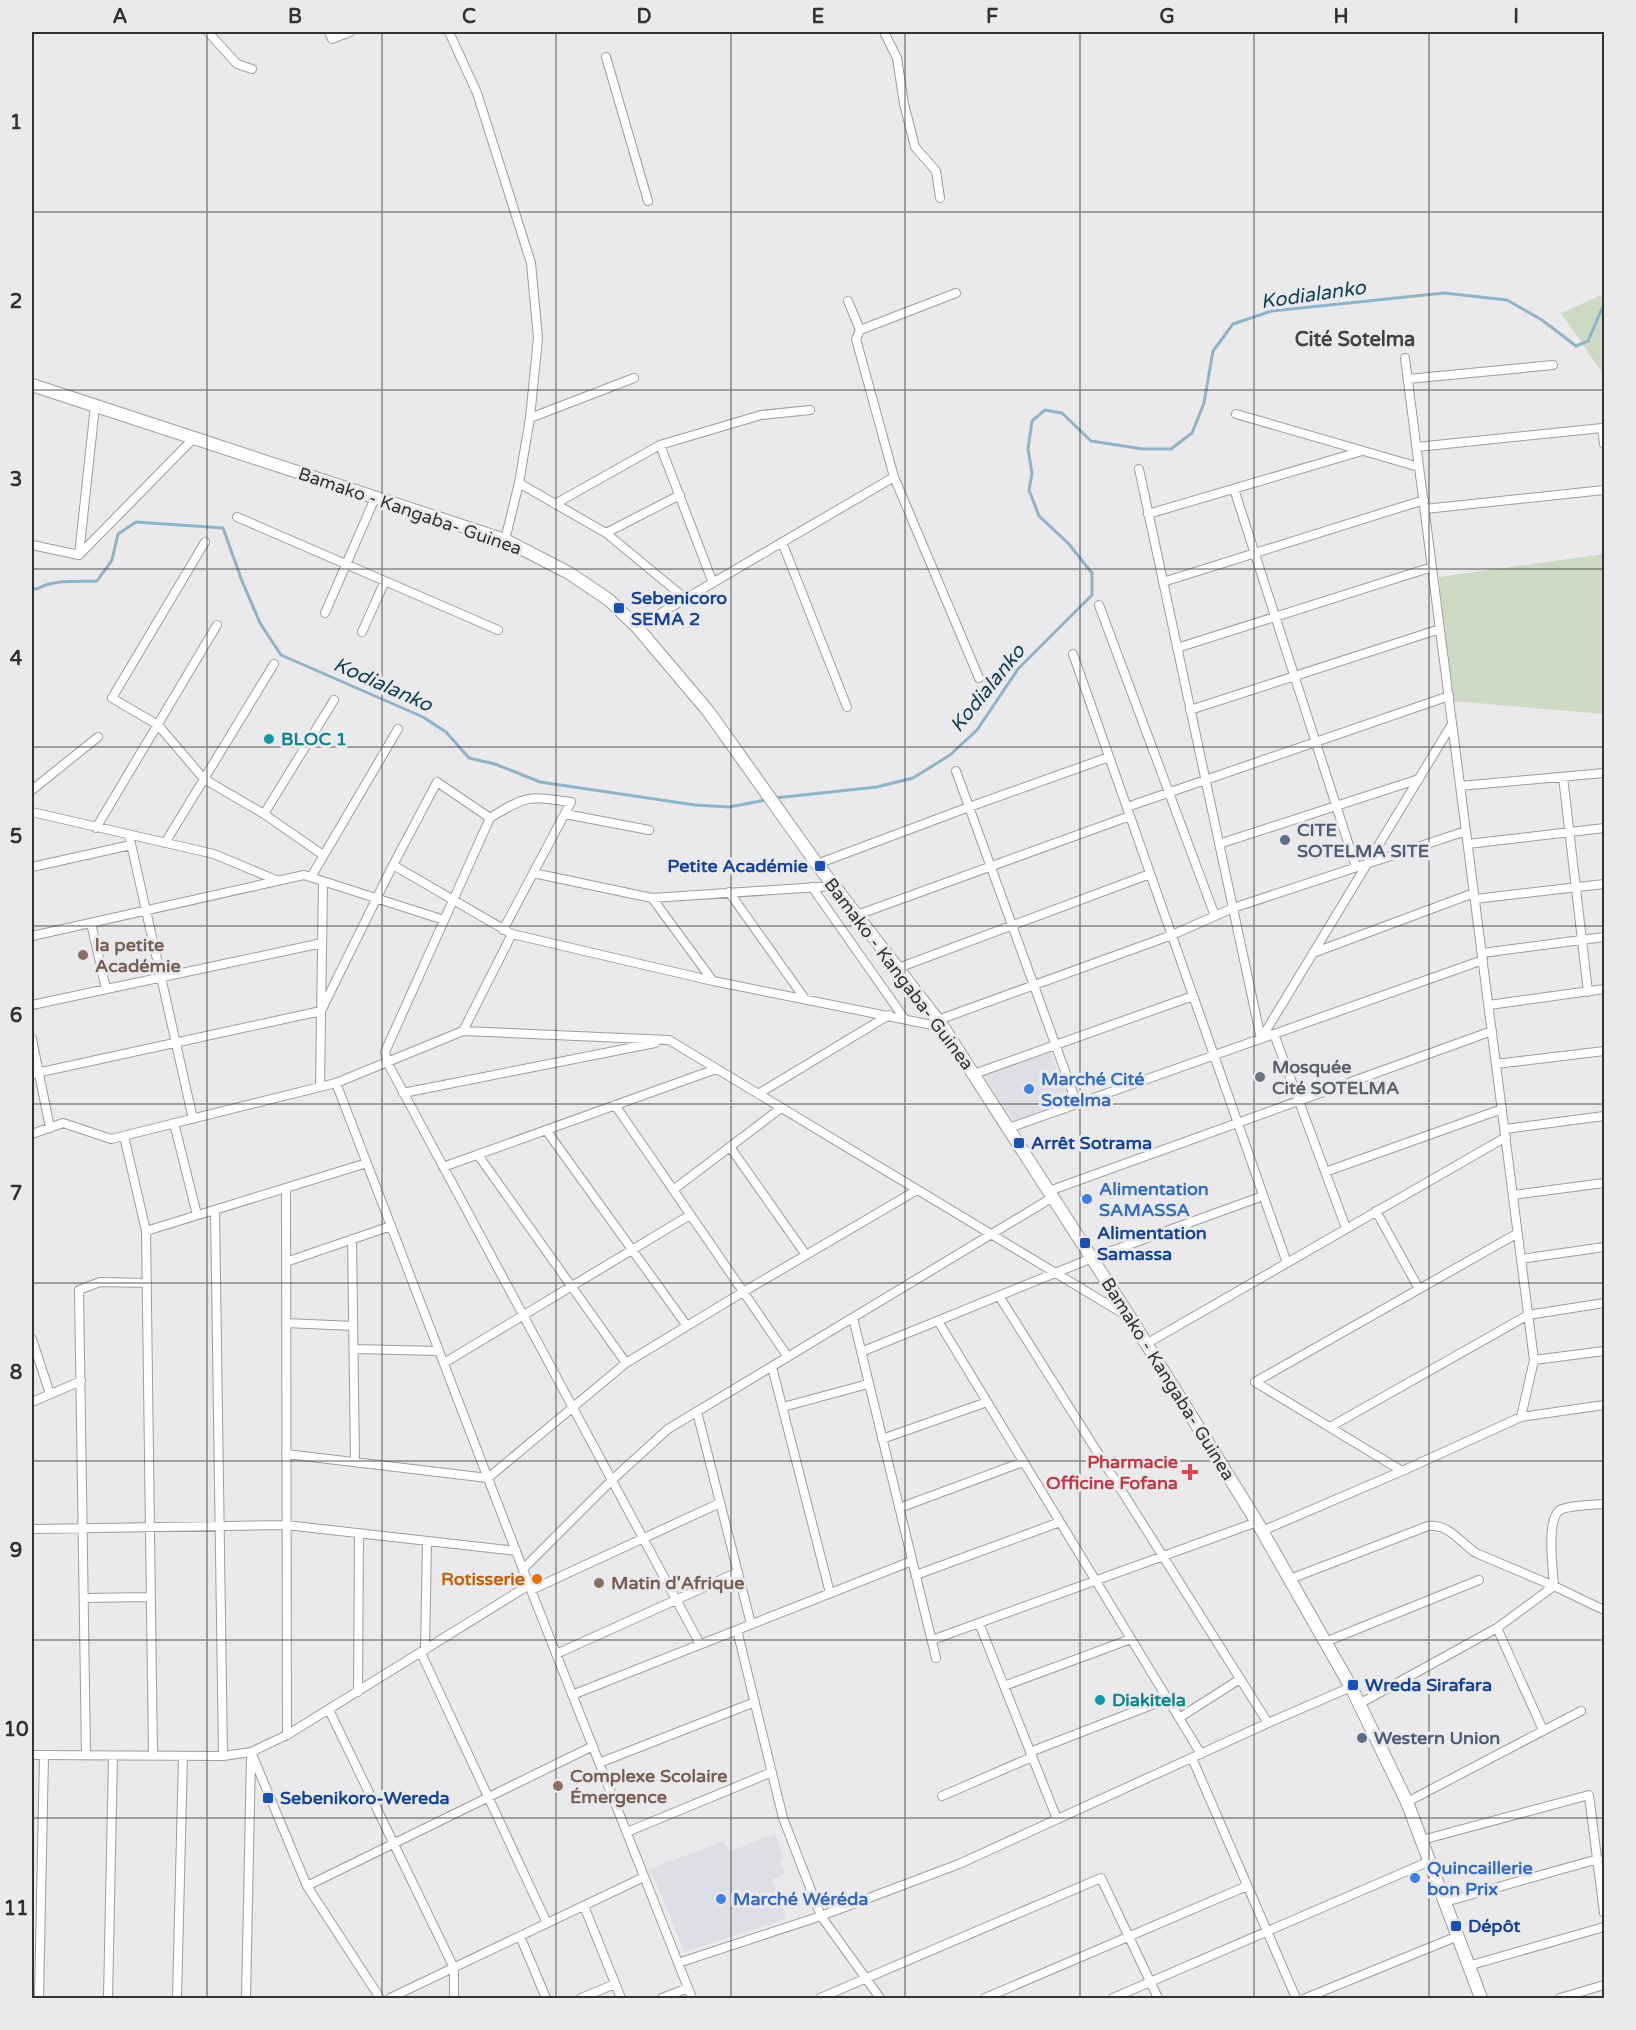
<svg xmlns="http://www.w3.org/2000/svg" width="1636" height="2030" font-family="'Varela Round',sans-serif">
  <rect width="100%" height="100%" fill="#eaeaec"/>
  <path fill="#dddee6" d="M1050,1051L1070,1102L1015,1122L983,1075Z
    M775,1834L784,1859L780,1860L785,1875L772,1879L786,1919L685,1952L650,1869L724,1841L729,1852Z"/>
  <path fill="#ccdac4" d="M1604,294V392L1601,371L1561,313Z
    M1604,554V714L1452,701L1439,577Z"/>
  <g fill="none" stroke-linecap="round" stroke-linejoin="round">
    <path stroke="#91b3c7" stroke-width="3" d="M32,588L37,589C54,579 78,582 97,581L112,560L118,534L136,522L223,528L242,581L260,623L281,655L423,717L446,732L469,758L495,764L540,782L695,805L729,807L766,800
      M775,798L877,787L913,778L950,755L977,730L1018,669L1092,595V573L1068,543L1039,516L1029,490L1032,473L1028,449L1032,421L1045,410L1062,413L1091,441L1143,449H1171L1192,433L1204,403L1213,351L1233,324L1272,311L1444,293L1507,300L1542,320L1576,346L1588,341L1604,304"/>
    <defs>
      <path id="minor" d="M208,32L237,64L252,69
        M329,32L332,39L350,32
        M449,32L477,93L531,263L538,338L530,418L519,483L505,540
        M884,32L897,58L904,104L915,147L936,171L940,198
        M606,57L648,201
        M860,330L956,293
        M1405,358L1534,1360L1521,1417
        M1408,379L1553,365
        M1236,414L1419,467
        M530,418L634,378
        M660,445L713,583
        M1417,447L1602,428L1604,444
        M1139,469L1261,1039
        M894,477L979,678
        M519,483L606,533L686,599
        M1234,489L1356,867
        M555,504L660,445L761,415L810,410
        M1425,509L1604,490
        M1148,514L1362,451
        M237,517L498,630
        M606,533L680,495
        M205,542L112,698L158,725L204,779L264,814L323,855
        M782,542L847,707
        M32,545L79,555
        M79,555L194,438
        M79,555L95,406
        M1163,582L1424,500
        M1099,605L1215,916
        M325,613L375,498
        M637,627L894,477L856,339L860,330L848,301
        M362,632L385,581
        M1177,648L1432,567
        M1073,654L1287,1263
        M1190,710L1440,629
        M956,771L1077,1104
        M1563,777L1588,992
        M1460,786L1604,773
        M32,790L98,737
        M1127,807L1449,696
        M32,812L214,854L276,880
        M264,814L334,700
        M565,814L649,830
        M490,818L385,1052L387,1062L700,1644
        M96,828L217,625
        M129,835L193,1119
        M165,843L274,664
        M1219,844L1419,779
        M1468,844L1604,828
        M817,864L969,807L1109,757
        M393,865L512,934L713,981L942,1027
        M32,867L131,845
        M533,873L652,898L834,886
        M311,877L398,729
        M812,887L904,1018
        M729,892L805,999
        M652,898L713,981
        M1475,899L1604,884
        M857,915L1130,816
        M91,923L106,989
        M32,936L304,875L444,920
        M1313,953L1474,893
        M1482,953L1604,937
        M898,968L1150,874
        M32,1005L322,943
        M1489,1005L1604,989
        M938,1020L1172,935L1233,908L1466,831
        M463,1031L512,934
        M1274,1034L1346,1228
        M32,1039L50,1128
        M1261,1039L1452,724
        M1496,1064L1604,1051
        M32,1074L321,1011L393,865L437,782L490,818C526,795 530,796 571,802L503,930
        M974,1074L1193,996
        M336,1083L529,1585L692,1998
        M320,1087L323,881
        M403,1093L655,1043
        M758,1094L889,1015
        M615,1105L788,1357
        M174,1123L197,1215
        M1009,1128L1483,960
        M1505,1129L1604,1116
        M546,1130L687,1326
        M32,1134L63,1123L111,1139L336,1083L463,1031L669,1040L1127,1316
        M124,1136L146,1231L153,1756
        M730,1147L806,1255
        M478,1155L626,1363
        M443,1167L716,1069
        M1325,1172L1502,1109
        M286,1188L287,1735
        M673,1190L781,1108
        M1049,1191L1492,1031
        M1513,1195L1604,1183
        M215,1210L223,1756
        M1376,1211L1419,1289
        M146,1231L367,1163
        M352,1239L355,1461
        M1521,1259L1604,1247
        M286,1262L391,1226
        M999,1296L1268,1723
        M853,1318L936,1658
        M938,1321L1201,1754
        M286,1323L353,1326
        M32,1339L50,1394
        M1146,1344L1506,1137
        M354,1349L439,1351
        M861,1352L1092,1258L1263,1196
        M1534,1360L1604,1351
        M444,1363L690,1215
        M772,1367L830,1593
        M32,1402L81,1381
        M783,1407L868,1384
        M697,1412L751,1624
        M1330,1427L1528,1315L1604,1303
        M882,1439L987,1402
        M286,1454L488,1478L626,1363L743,1292L917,1190
        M1402,1471L1255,1382L1518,1233
        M899,1508L1023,1462
        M32,1529L286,1525L516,1551
        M1262,1531L1402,1471L1521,1417L1604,1405
        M523,1569L612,1480L668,1429L1053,1197
        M916,1575L1060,1522
        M1290,1579L1428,1526C1450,1524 1459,1542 1476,1553L1554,1586L1604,1610
        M531,1590L720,1503
        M84,1598L151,1597
        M979,1623L1057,1819
        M1497,1628L1543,1730
        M737,1630L783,1818L821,1916L880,1998
        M932,1640L1257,1522
        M1325,1642L1479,1580
        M425,1650L427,1541
        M421,1653L547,1923
        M556,1654L738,1572
        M1004,1686L1131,1639
        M358,1692L359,1533
        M572,1695L912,1561
        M1359,1704L1497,1628L1554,1586C1553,1570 1545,1515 1562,1509C1575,1505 1591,1505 1604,1504
        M329,1710L454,1968V1998
        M1179,1718L1240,1679
        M251,1752L307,1886L380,1998
        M1030,1752L1167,1699
        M32,1755L223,1756L251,1752L287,1735L529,1585
        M86,1755L79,1290L100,1282L147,1283
        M1192,1758L1296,1998
        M599,1763L755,1702
        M942,1796L1032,1757
        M1407,1802L1581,1711
        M627,1832L772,1772
        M1422,1840L1589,1795L1604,1913
        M307,1886L593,1746
        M1445,1902L1598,1859
        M584,1906L621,1998
        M520,1936L546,1998
        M678,1963L821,1916L959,1864L1268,1723L1351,1687
        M1468,1966L1604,1927
        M39,1998L44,1755
        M108,1998L113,1756
        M177,1998L183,1756
        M246,1998L251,1756
        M390,1998L644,1877
        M581,1998L615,1984
        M662,1998L688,1988
        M820,1998L1101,1878L1158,1998
        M985,1998L1247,1886
        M1113,1998L1430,1861
        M1306,1998L1458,1936
        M1560,1998L1604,1985"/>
      <path id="primary" d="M32,385L505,540L569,573L609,600L637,627L708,711L817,864L943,1027L1131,1319L1257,1522L1351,1687L1407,1802L1481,1998"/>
    </defs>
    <use href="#minor" stroke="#9d9d9f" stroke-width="10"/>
    <use href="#primary" stroke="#9d9d9f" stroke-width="14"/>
    <use href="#minor" stroke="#fff" stroke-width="8"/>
    <use href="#primary" stroke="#fff" stroke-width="12"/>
  </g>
  <path fill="none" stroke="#323233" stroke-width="1.5" stroke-opacity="0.55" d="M207,32V1998M382,32V1998M556,32V1998M731,32V1998M905,32V1998M1080,32V1998M1254,32V1998M1429,32V1998M32,212H1604M32,390H1604M32,569H1604M32,747H1604M32,926H1604M32,1104H1604M32,1283H1604M32,1461H1604M32,1640H1604M32,1818H1604"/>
  <g fill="#1a4fb4" stroke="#eaeaec" stroke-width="2">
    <rect x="613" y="602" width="12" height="12" rx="3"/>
    <rect x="814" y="860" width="12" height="12" rx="3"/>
    <rect x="1013" y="1137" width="12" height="12" rx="3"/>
    <rect x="1079" y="1237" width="12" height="12" rx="3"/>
    <rect x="1347" y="1679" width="12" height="12" rx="3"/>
    <rect x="262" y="1792" width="12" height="12" rx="3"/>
    <rect x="1450" y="1920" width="12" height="12" rx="3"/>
  </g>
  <g fill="#0f9aa8" stroke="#eaeaec" stroke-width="2">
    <circle cx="269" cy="739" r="6"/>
    <circle cx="1100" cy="1700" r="6"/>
  </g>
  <g fill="#5c6f8a" stroke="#eaeaec" stroke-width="2">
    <circle cx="1285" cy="840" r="6"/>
    <circle cx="1362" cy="1738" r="6"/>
  </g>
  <g fill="#8d6e63" stroke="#eaeaec" stroke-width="2">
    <circle cx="83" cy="955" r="6"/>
    <circle cx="599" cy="1583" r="6"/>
    <circle cx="558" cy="1786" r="6"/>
  </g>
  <circle fill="#6b7280" stroke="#eaeaec" stroke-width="2" cx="1260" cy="1077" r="6"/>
  <g fill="#3f7fe0" stroke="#eaeaec" stroke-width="2">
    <circle cx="1029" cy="1089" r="6"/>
    <circle cx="1087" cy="1199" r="6"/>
    <circle cx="1415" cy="1878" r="6"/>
    <circle cx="721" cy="1899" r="6"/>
  </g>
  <path fill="#e0444e" stroke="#eaeaec" stroke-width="2" d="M1187 1463h6v6h6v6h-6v6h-6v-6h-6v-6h6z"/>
  <circle fill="#e8710a" stroke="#eaeaec" stroke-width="2" cx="537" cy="1579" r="6"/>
  <g text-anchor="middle" stroke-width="6" stroke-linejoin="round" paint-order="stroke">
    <g font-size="18" fill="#323233" stroke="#eaeaec">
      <text transform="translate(410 511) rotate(19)" y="6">Bamako - Kangaba- Guinea</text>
      <text transform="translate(899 974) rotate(53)" y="6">Bamako - Kangaba- Guinea</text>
      <text transform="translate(1168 1379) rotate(58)" y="6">Bamako - Kangaba- Guinea</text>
    </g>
    <g font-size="18" font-weight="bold" fill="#164399" stroke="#eaeaec" text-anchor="start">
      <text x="631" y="604">Sebenicoro<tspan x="631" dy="21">SEMA 2</tspan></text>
      <text x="808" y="872" text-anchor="end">Petite Académie</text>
      <text x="1031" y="1149">Arrêt Sotrama</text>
      <text x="1097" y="1239">Alimentation<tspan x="1097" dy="21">Samassa</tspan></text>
      <text x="1365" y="1691">Wreda Sirafara</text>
      <text x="280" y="1804">Sebenikoro-Wereda</text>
      <text x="1468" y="1932">Dépôt</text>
    </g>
    <g font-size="18" font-weight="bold" fill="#0d838f" stroke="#eaeaec" text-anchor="start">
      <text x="281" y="745">BLOC 1</text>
      <text x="1112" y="1706">Diakitela</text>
    </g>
    <g font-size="18" font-weight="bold" fill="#4e5e75" stroke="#eaeaec" text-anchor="start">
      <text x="1297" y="836">CITE<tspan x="1297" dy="21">SOTELMA SITE</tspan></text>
      <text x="1374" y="1744">Western Union</text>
    </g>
    <g font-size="18" font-weight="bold" fill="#785e54" stroke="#eaeaec" text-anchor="start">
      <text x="95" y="951">la petite<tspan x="95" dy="21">Académie</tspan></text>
      <text x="611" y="1589">Matin d'Afrique</text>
      <text x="570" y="1782">Complexe Scolaire<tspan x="570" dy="21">Émergence</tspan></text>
    </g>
    <g font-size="18" font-weight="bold" fill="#5b616d" stroke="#eaeaec" text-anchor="start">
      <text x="1272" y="1073">Mosquée<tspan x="1272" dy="21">Cité SOTELMA</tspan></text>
    </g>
    <g font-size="18" font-weight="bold" fill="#366cbe" stroke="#eaeaec" text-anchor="start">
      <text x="1041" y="1085">Marché Cité<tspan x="1041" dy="21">Sotelma</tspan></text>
      <text x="1099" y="1195">Alimentation<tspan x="1099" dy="21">SAMASSA</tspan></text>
      <text x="1427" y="1874">Quincaillerie<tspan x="1427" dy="21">bon Prix</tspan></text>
      <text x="733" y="1905">Marché Wéréda</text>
    </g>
    <g font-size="18" font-weight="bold" fill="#be3a42" stroke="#eaeaec" text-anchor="end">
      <text x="1178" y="1468">Pharmacie<tspan x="1178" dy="21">Officine Fofana</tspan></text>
    </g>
    <g font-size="18" font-weight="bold" fill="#c56008" stroke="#eaeaec" text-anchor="end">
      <text x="525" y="1585">Rotisserie</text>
    </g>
    <g font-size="20" font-style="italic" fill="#144056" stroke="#eaeaec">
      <text transform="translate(1313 294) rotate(-8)" y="7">Kodialanko</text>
      <text transform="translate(383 684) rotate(24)" y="7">Kodialanko</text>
      <text transform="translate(987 688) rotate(-51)" y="7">Kodialanko</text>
    </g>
    <g font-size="20" font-weight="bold" fill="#424243" stroke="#eaeaec">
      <text x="1355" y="346">Cité Sotelma</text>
    </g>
  </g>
  <rect width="1636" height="2030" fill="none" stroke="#eaeaec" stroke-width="66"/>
  <rect x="33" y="33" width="1570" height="1964" fill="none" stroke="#323233" stroke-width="2"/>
  <g font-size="20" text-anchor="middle" font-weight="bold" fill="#323233">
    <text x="120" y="23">A</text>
    <text x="295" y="23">B</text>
    <text x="469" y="23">C</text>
    <text x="644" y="23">D</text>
    <text x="818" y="23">E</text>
    <text x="992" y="23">F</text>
    <text x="1167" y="23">G</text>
    <text x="1341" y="23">H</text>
    <text x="1516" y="23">I</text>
    <text x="16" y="129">1</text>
    <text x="16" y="308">2</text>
    <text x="16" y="486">3</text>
    <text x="16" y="665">4</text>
    <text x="16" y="843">5</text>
    <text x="16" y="1022">6</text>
    <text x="16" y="1200">7</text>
    <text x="16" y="1379">8</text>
    <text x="16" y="1557">9</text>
    <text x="16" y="1736">10</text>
    <text x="16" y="1915">11</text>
  </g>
</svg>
